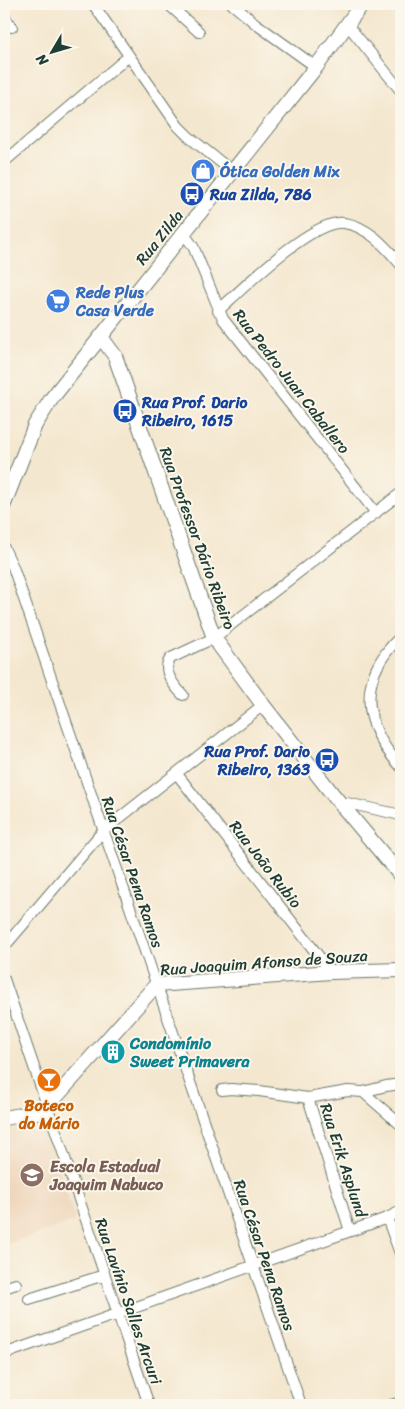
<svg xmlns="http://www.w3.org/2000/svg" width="405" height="1409" font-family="Sriracha,sans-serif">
  <rect width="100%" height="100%" fill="#fbf7ec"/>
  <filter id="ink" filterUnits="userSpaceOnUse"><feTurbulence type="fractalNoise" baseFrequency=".02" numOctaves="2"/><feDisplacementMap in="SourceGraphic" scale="10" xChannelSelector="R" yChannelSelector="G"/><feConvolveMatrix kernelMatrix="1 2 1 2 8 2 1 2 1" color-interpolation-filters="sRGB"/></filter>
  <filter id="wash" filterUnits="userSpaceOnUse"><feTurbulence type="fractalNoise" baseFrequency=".0096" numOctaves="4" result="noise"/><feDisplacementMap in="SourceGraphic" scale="20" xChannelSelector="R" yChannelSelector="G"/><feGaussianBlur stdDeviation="1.12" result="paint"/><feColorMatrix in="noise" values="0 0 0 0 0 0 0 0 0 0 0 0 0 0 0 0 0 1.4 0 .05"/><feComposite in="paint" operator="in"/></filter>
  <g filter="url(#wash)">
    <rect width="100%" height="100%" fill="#f4e7cf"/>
    <path fill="#efd6bb" d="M36,1122L45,1127L76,1221L4,1245V1128Z"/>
  </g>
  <g filter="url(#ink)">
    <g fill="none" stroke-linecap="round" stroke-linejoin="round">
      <defs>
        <path id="street" d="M93,4L178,126L189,137L233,172
          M168,4L199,32
          M232,4L256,24L316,67
          M4,16L12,27
          M347,24L401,91
          M4,162L129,56
          M184,234L193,246L223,319L376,513
          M218,311C242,289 313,218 344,223C368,226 386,247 401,265
          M4,548L13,567L301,1405
          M401,636C357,678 361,723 401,767
          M183,695C175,687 160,669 171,658L214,638L401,493
          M177,774L331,972
          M340,804L347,803L401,815
          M4,947L103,831L263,705
          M4,979L149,1405
          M222,1090L231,1089L259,1091L308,1098L348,1091L363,1092L386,1086L401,1084
          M363,1092L401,1125
          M308,1098L350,1231
          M387,1218L401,1211
          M4,1288L16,1284
          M29,1299L104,1275
          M4,1354L387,1218L401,1256
          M391,1405L401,1402"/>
        <path id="secondary" d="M101,337L115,356L214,638L263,705L334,796L401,876
          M4,504L35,425L52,398L316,67L362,4
          M4,1118L37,1112L47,1107L156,985L331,972L401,970"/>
      </defs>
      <use href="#street" stroke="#6a786a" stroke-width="12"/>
      <use href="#secondary" stroke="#6a786a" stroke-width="16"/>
      <use href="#street" stroke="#fff" stroke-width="10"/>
      <use href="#secondary" stroke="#fff" stroke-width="14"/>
    </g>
  </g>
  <defs>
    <symbol id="shop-disc" viewBox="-11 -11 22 22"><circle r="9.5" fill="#3f7fe0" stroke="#fbf7ec"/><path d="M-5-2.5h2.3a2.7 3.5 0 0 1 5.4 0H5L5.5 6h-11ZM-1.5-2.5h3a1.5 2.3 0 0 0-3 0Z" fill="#fff"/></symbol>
    <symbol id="bus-disc" viewBox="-11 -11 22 22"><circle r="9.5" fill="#1a4fb4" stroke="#fbf7ec"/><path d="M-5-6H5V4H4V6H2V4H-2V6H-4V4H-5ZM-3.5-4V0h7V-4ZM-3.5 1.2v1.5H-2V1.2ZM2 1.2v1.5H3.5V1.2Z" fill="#fff"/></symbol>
    <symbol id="supermarket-disc" viewBox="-11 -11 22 22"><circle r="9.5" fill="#3f7fe0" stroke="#fbf7ec"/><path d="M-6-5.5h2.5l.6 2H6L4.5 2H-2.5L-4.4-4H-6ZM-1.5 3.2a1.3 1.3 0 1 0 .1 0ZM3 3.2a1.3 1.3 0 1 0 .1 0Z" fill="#fff"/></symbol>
    <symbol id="building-disc" viewBox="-11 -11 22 22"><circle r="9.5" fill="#0f9aa8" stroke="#fbf7ec"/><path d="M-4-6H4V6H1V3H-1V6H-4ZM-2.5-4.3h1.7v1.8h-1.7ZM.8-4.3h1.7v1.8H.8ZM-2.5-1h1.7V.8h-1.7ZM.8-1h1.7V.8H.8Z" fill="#fff"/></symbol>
    <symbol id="bar-disc" viewBox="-11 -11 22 22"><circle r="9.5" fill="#e8710a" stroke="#fbf7ec"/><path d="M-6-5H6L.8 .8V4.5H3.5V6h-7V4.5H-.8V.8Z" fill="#fff"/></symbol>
    <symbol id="school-disc" viewBox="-11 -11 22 22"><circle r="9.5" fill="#8d6e63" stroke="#fbf7ec"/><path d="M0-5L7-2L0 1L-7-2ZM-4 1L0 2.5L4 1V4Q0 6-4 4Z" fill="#fff"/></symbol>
  </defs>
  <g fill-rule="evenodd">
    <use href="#shop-disc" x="189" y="157" width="28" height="28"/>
    <use href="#bus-disc" x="178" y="180" width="28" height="28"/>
    <use href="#supermarket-disc" x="44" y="287" width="28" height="28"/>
    <use href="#bus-disc" x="111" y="397" width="28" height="28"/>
    <use href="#bus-disc" x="313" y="746" width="28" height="28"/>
    <use href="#building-disc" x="99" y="1038" width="28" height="28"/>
    <use href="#bar-disc" x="35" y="1066" width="28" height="28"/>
    <use href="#school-disc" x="18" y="1161" width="28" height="28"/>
  </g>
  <g text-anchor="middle" stroke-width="4" stroke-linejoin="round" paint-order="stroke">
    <g font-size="16" font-weight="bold" fill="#366cbe" stroke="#fbf7ec" text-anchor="start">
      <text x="220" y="177">Ótica Golden Mix</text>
      <text x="76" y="298">Rede Plus<tspan x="76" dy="18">Casa Verde</tspan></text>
    </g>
    <g font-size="16" font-weight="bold" fill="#164399" stroke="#fbf7ec" text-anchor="start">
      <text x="210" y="200">Rua Zilda, 786</text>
      <text x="142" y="408">Rua Prof. Dario<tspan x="142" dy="18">Ribeiro, 1615</tspan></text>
      <text x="310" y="757" text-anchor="end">Rua Prof. Dario<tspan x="310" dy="18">Ribeiro, 1363</tspan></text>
    </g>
    <g font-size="16" fill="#1f3d34" stroke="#fbf7ec">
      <text transform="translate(159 237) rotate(-51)" y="6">Rua Zilda</text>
      <text transform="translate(292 381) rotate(52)" y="6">Rua Pedro Juan Caballero</text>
      <text transform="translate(198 538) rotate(70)" y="6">Rua Professor Dário Ribeiro</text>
      <text transform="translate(266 864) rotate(52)" y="6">Rua João Rubio</text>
      <text transform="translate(133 872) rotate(71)" y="6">Rua César Pena Ramos</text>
      <text transform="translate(264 962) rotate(-4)" y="6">Rua Joaquim Afonso de Souza</text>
      <text transform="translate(344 1160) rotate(72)" y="6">Rua Erik Asplund</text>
      <text transform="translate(265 1255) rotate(71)" y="6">Rua César Pena Ramos</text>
      <text transform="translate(129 1301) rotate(71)" y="6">Rua Lavínio Salles Arcuri</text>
    </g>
    <g font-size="16" font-weight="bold" fill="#0d838f" stroke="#fbf7ec" text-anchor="start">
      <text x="130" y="1049">Condomínio<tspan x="130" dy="18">Sweet Primavera</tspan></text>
    </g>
    <g font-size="16" font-weight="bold" fill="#c56008" stroke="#fbf7ec">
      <text x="49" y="1111">Boteco<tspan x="49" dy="18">do Mário</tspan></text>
    </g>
    <g font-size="16" font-weight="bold" fill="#785e54" stroke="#fbf7ec" text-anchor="start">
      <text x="50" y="1172">Escola Estadual<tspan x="50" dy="18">Joaquim Nabuco</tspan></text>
    </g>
  </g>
  <rect width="405" height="1409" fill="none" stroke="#fbf7ec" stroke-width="20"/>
  <g transform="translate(52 52) rotate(232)" stroke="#fbf7ec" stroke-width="4" paint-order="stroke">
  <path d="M0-4L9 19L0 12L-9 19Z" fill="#1f3d34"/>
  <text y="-8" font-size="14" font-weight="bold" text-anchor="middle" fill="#1f3d34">N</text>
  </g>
</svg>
